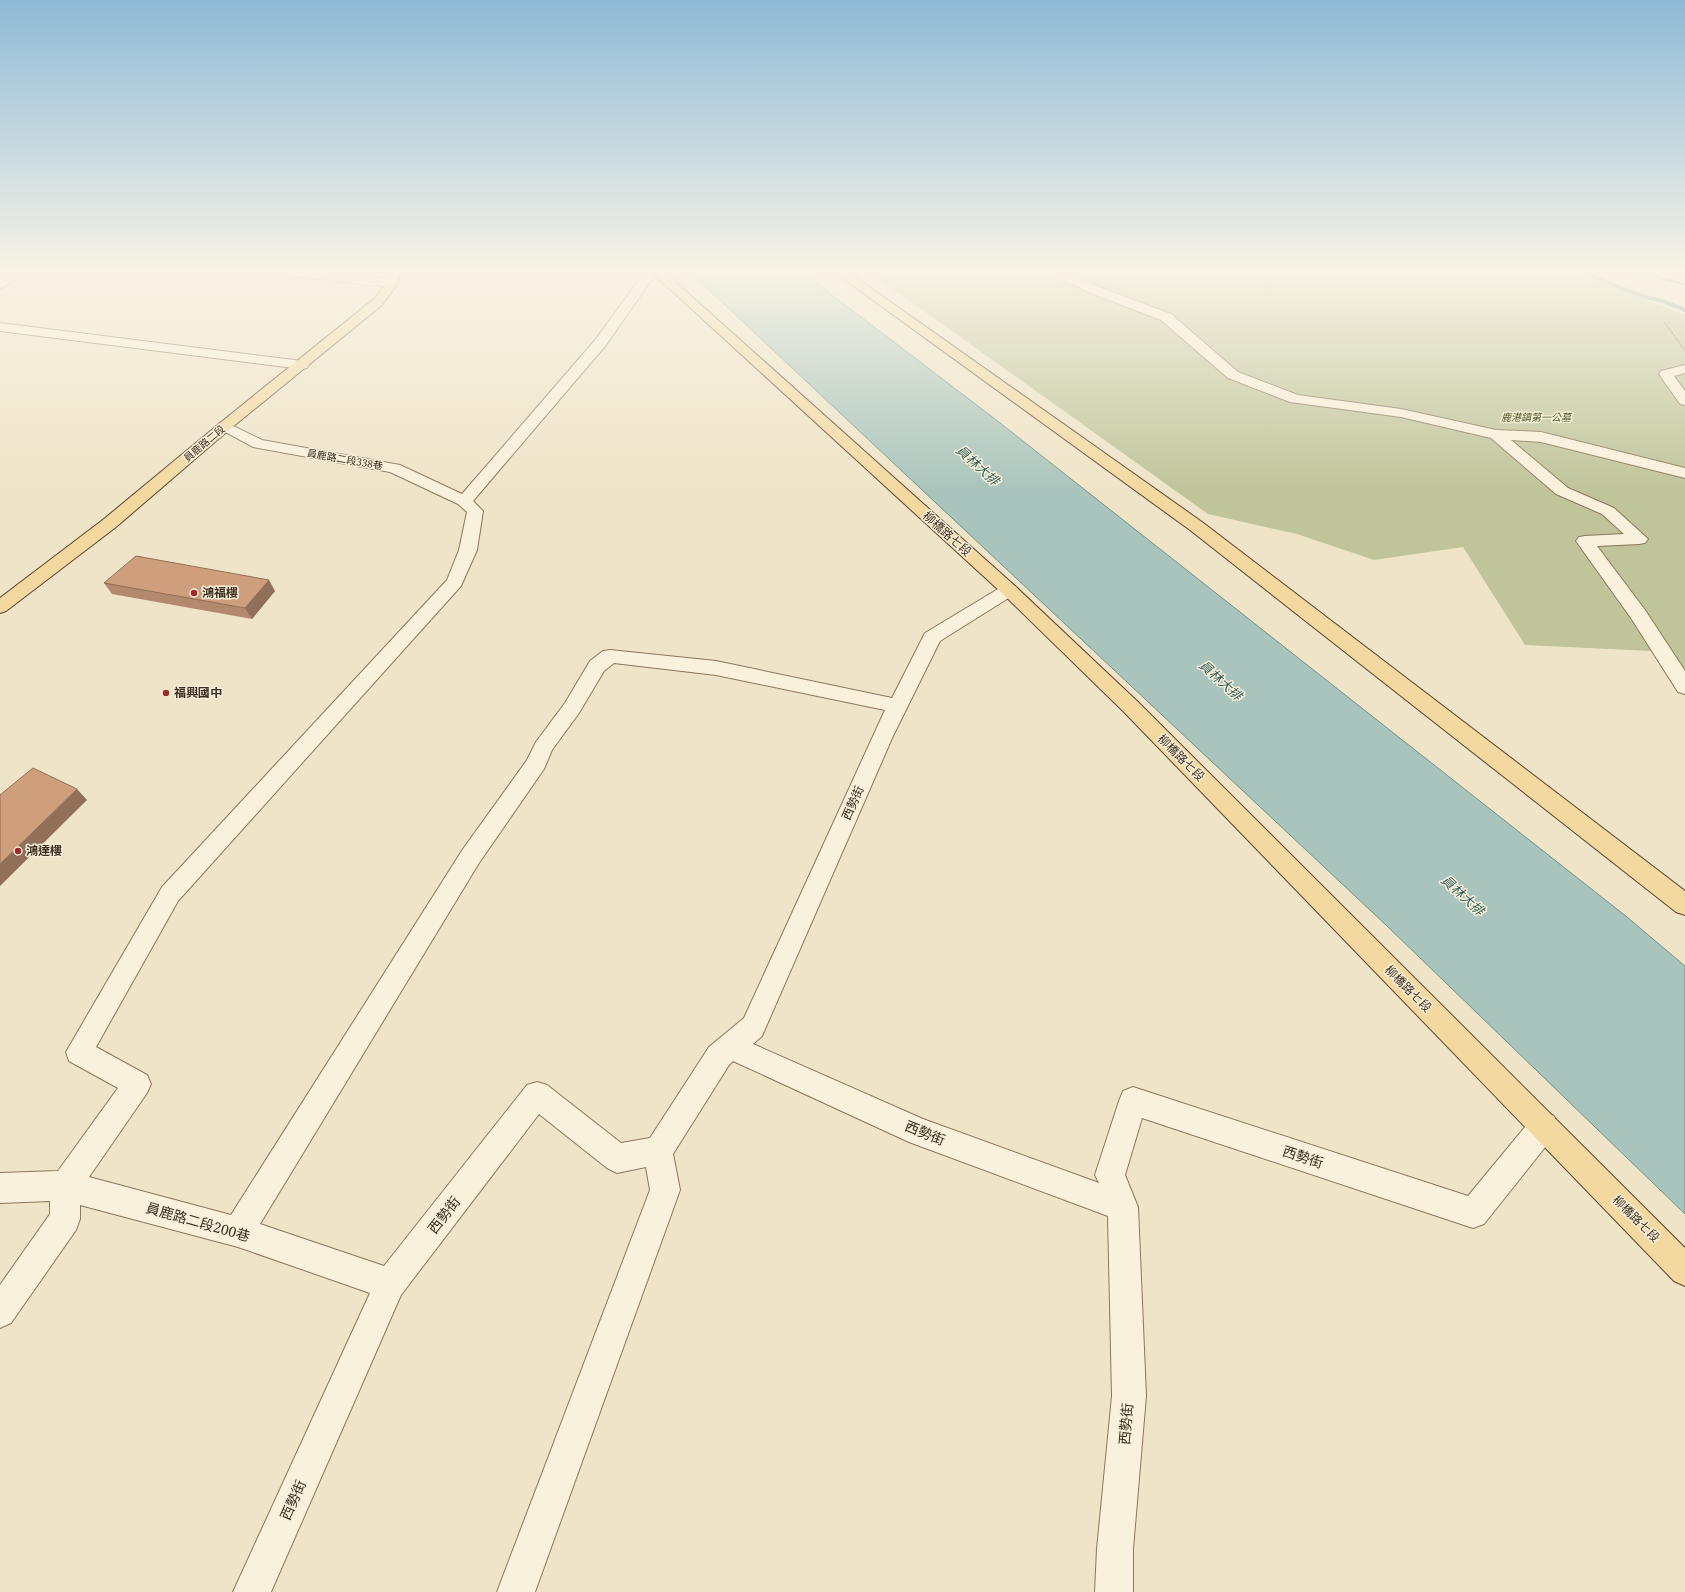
<svg xmlns="http://www.w3.org/2000/svg" width="1685" height="1592" font-family="'Noto Serif','Noto Sans TC',serif">
  <rect width="100%" height="100%" fill="#f0e4c8"/>
  <path fill="#bfc49a" d="M865,269H1567L1685,315V672L1672,652L1525,645L1463,547L1374,560L1297,534L1208,514Z"/>
  <path fill="#a9c4bc" stroke="#6f938a" d="M683,269H798L995,419L1627,917L1685,966V1214L1387,926L694,276Z"/>
  <g fill="none" stroke-linecap="round" stroke-linejoin="round">
    <path stroke="#6f938a" stroke-width="4" d="M1574,269L1642,296L1663,301L1685,310
      M1625,269L1685,283"/>
    <defs>
      <path id="minor" d="M14,269H28L4,287L0,288V279Z
        M277,269H297L392,279L396,280L398,283L396,286L392,287L282,275L278,274L276,271Z
        M647,269H659L606,345L473,501L483,511L477,550L461,586L178,901L96,1047L147,1075L151,1084L147,1093L89,1177L231,1215L463,849L527,760L536,742L565,703L590,661L603,651L610,650L716,661L892,698L925,633L1003,586L1009,584L1015,586L1018,590L1015,594L940,641L893,736L762,1036L753,1044L923,1119L1099,1183L1095,1175L1119,1101L1123,1091L1133,1087L1468,1196L1534,1116L1544,1112L1554,1116L1558,1126L1554,1136L1484,1224L1473,1228L1142,1118L1125,1175L1138,1207L1146,1396L1133,1549V1592H1095L1097,1549L1112,1396L1108,1216L909,1142L733,1061L729,1065L673,1154L680,1190L535,1592H497L650,1190L646,1167L617,1173L607,1168L539,1114L401,1295L271,1592H233L370,1293L238,1247L80,1205V1219L76,1230L11,1323L0,1328V1285L50,1214V1201L0,1203V1173L58,1171L118,1088L69,1061L66,1052L162,887L447,580L459,550L467,512L458,504L390,472L253,447L220,429L218,426L220,423L225,422L262,440L400,465L462,494L596,339ZM614,663L716,675L885,710L744,1018L709,1047L650,1138L621,1143L547,1085L537,1082L527,1085L384,1266L260,1224L479,863L544,769L552,750L579,713L604,671Z
        M1045,269H1061L1099,287L1171,314L1238,372L1298,395L1401,409L1496,430L1541,432L1685,468V478L1541,442L1511,440L1568,488L1614,508L1648,539L1645,543L1639,544L1597,546L1645,610L1685,671V694L1678,692L1631,618L1576,541L1579,537L1585,536L1624,534L1602,514L1556,494L1491,438L1401,417L1290,402L1228,378L1161,320L1091,293L1047,272Z
        M1638,269H1659L1685,275V283L1640,272Z
        M0,323L302,361L307,362L309,365L307,368L302,369L0,331Z
        M1685,365V373L1674,376L1685,391V405L1680,404L1659,374L1661,371Z"/>
      <path id="major" d="M389,269H401L398,283L382,305L230,429L116,527L6,611L0,613V598L104,519L220,423L374,299L386,283Z
        M648,269H661L1015,586L1138,702L1685,1248V1286L1674,1281L1124,712L1003,594Z
        M830,269H844L1202,522L1685,891V915L1676,912L1190,530Z"/>
    </defs>
    <use href="#minor" stroke="#8d765c" stroke-width="2"/>
    <use href="#major" stroke="#5b4430" stroke-width="2"/>
    <path stroke="#8d765c" stroke-width="1.5" stroke-dasharray="2 1" stroke-linecap="butt" d="M1671,331L1664,322L1685,350"/>
    <use href="#minor" fill="#faf1dc" fill-rule="evenodd"/>
    <use href="#major" fill="#f3d9a0" fill-rule="evenodd"/>
  </g>
  <path fill="#b2896c" d="M104,583L275,591L252,619L112,594Z"/>
  <path fill="#916f58" d="M269,580L275,591L252,619L245,608Z
    M77,789L87,800L0,886V864Z"/>
  <path fill="#cf9f7d" stroke="#916f58" d="M136,556L269,580L245,608L104,583Z
    M33,768L77,789L0,864V795Z"/>
  <linearGradient id="sky" x2="0" y2="1"><stop stop-color="#8fbad6"/><stop offset="0.55" stop-color="#f8f3e6"/><stop offset="1" stop-color="#f8f3e6" stop-opacity="0"/></linearGradient>
  <rect width="1685" height="492" fill="url(#sky)"/>
  <g fill="#9e2a2b" stroke="#f7eed8" stroke-width="1.5">
    <circle cx="194" cy="593" r="4"/>
    <circle cx="166" cy="693" r="4"/>
    <circle cx="18" cy="851" r="4"/>
  </g>
  <g text-anchor="middle" stroke-width="3" stroke-linejoin="round" paint-order="stroke">
    <g font-size="10" font-style="italic" fill="#4d5a26" stroke="#f7eed8">
      <text x="1536" y="421">鹿港鎮第一公墓</text>
    </g>
    <g font-size="10" fill="#3d2e20" stroke="#f7eed8">
      <text transform="translate(204 443) rotate(-40)" y="4">員鹿路二段</text>
      <text transform="translate(345 459) rotate(10)" y="4">員鹿路二段338巷</text>
    </g>
    <g font-size="12" fill="#3d2e20" stroke="#f7eed8">
      <text transform="translate(947 534) rotate(42)" y="4">柳橋路七段</text>
      <text transform="translate(1181 758) rotate(45)" y="4">柳橋路七段</text>
      <text transform="translate(853 803) rotate(-66)" y="4">西勢街</text>
      <text transform="translate(1408 989) rotate(45)" y="4">柳橋路七段</text>
      <text transform="translate(1636 1219) rotate(45)" y="4">柳橋路七段</text>
    </g>
    <g font-size="12" font-weight="bold" fill="#3d2e20" stroke="#f7eed8" text-anchor="start">
      <text x="202" y="597">鴻福樓</text>
      <text x="174" y="697">福興國中</text>
      <text x="26" y="855">鴻達樓</text>
    </g>
    <g font-size="13" font-style="italic" fill="#2f5d5a" stroke="#f7eed8">
      <text transform="translate(978 465) rotate(42)" y="5">員林大排</text>
      <text transform="translate(1221 680) rotate(42)" y="5">員林大排</text>
      <text transform="translate(1463 895) rotate(42)" y="5">員林大排</text>
    </g>
    <g font-size="14" fill="#3d2e20" stroke="#f7eed8">
      <text transform="translate(925 1133) rotate(22)" y="5">西勢街</text>
      <text transform="translate(1303 1157) rotate(18)" y="5">西勢街</text>
      <text transform="translate(444 1215) rotate(-52)" y="5">西勢街</text>
      <text transform="translate(198 1222) rotate(16)" y="5">員鹿路二段200巷</text>
      <text transform="translate(1126 1424) rotate(-85)" y="5">西勢街</text>
      <text transform="translate(293 1500) rotate(-66)" y="5">西勢街</text>
    </g>
  </g>
</svg>
